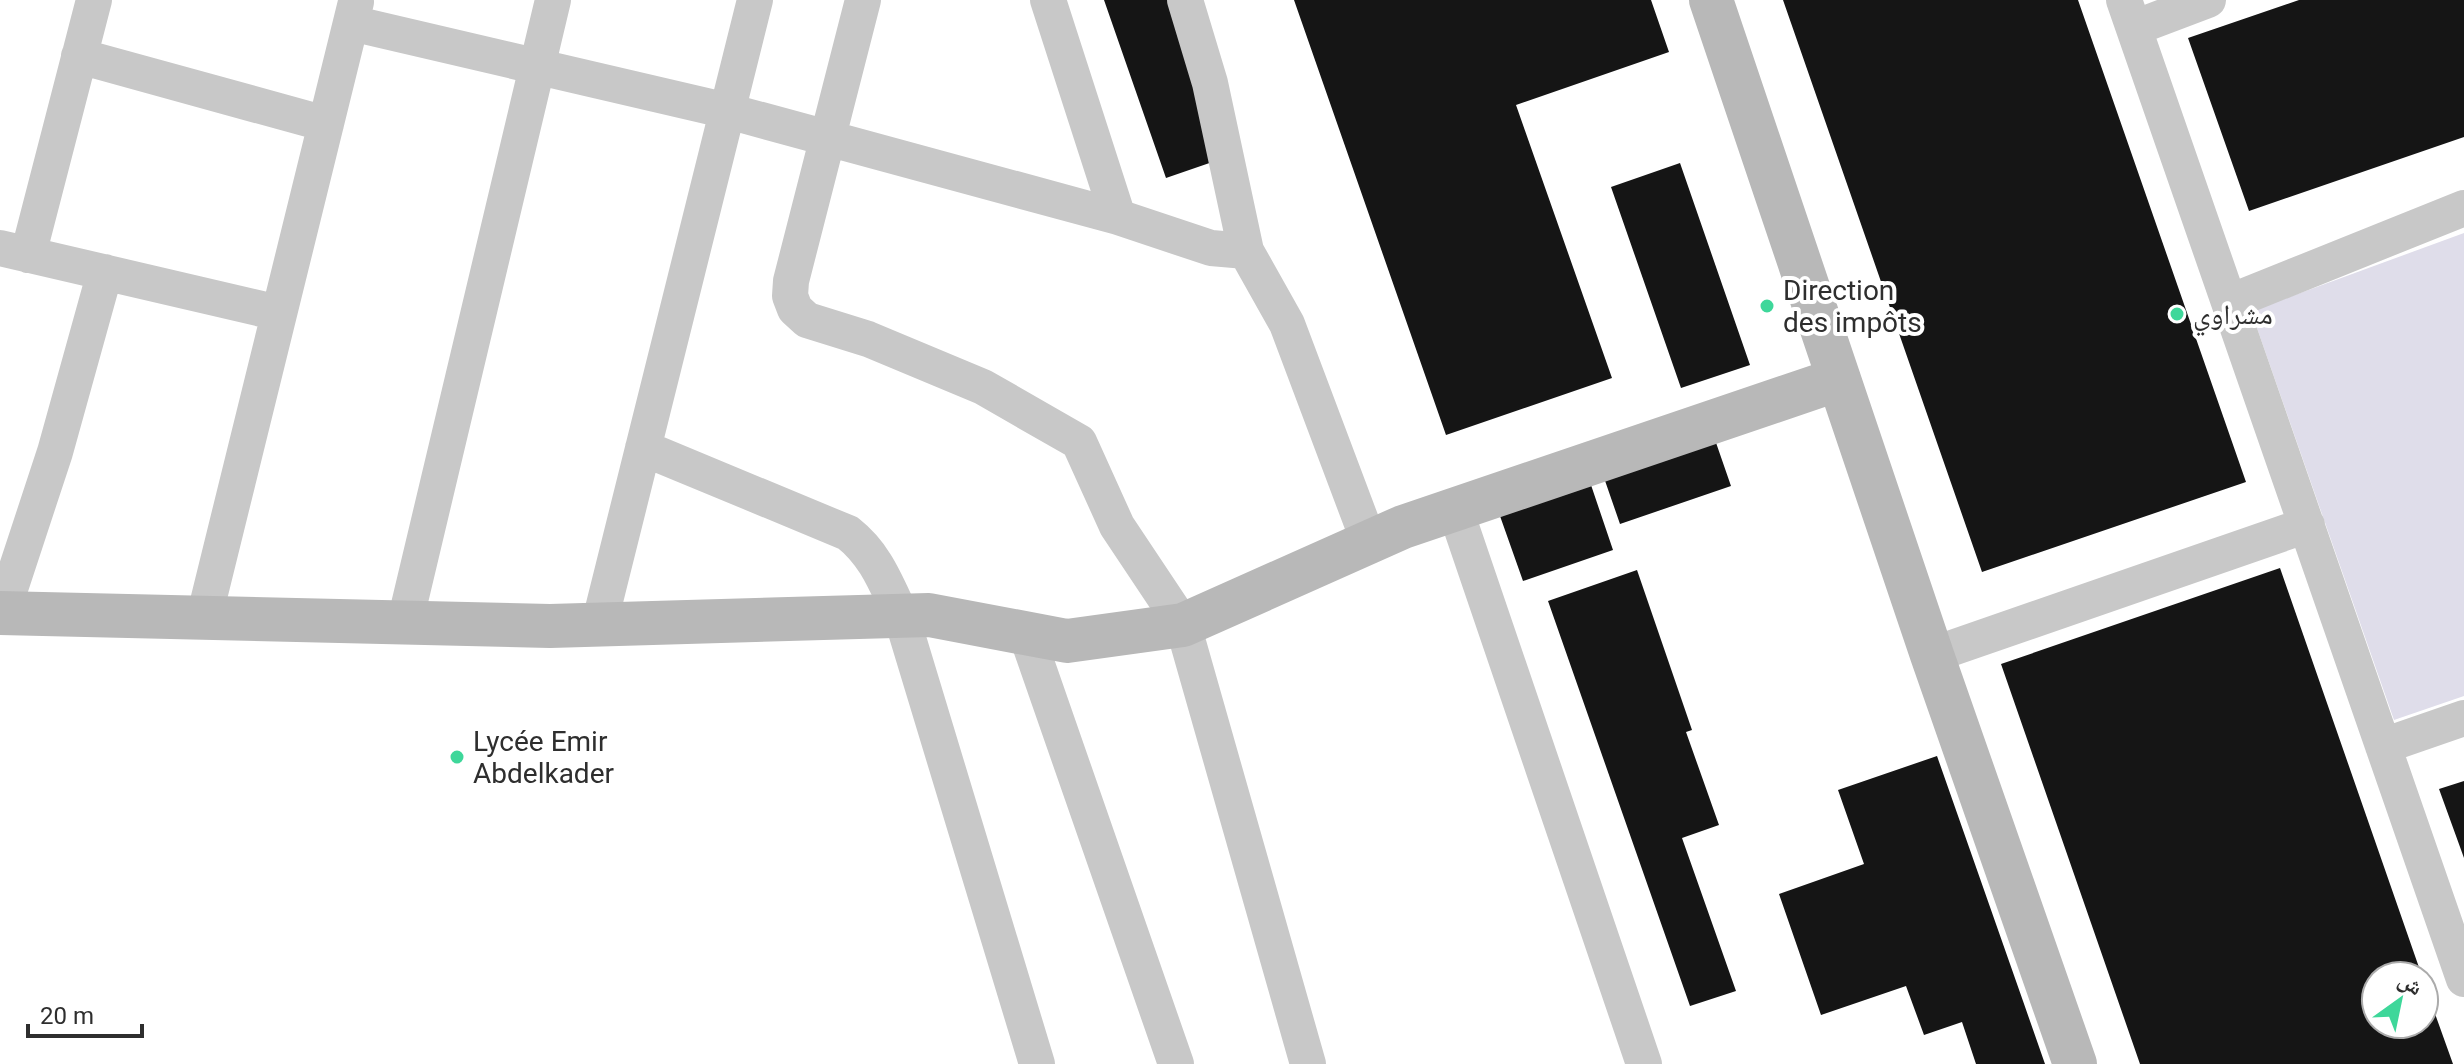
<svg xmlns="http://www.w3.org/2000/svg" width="2464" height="1064" font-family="Roboto,'Noto Naskh Arabic',sans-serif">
  <rect width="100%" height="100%" fill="#fff"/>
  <path fill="#dfddea" d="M2464,233V696L2394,720L2251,311Z"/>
  <path fill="#151515" d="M1104,0H1169L1224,158L1166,178Z
    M1294,0H1651L1669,52L1516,105L1612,378L1446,435Z
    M1783,0H2078L2246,482L1982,572Z
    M2299,0H2464V137L2249,211L2188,38Z
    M1680,163L1750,365L1681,388L1611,187Z
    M1713,434L1731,486L1620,524L1602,472Z
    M1591,485L1613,550L1523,581L1500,516Z
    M2280,568L2422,976H2376V1024H2424V983L2453,1064H2140L2001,664Z
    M1637,570L1692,730L1686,732L1719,825L1682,838L1736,991L1690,1006L1548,601Z
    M1937,756L2023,1001L2045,1064H1976L1962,1022L1924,1035L1906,986L1821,1015L1779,894L1864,864L1838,790Z
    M2464,781V858L2439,789Z"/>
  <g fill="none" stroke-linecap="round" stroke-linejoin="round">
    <path stroke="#c8c8c8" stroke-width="36" d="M863,0L791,281L790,296L795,309L807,320L868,339L983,387L1079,442L1117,526L1183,625L1308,1064
      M1048,0L1118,217
      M1185,0L1210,83L1246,251L1287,324L1369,542
      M2124,0L2464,979
      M351,23L728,111L1118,217L1211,248L1246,251
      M2134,28L2208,0
      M79,56L326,124
      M0,248L279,313
      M28,255L94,0
      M2230,302L2464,208
      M643,448L848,533C876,555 886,584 901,615L1037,1064
      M1455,509L1644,1064
      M2,613L55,452L105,272
      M204,618L356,2
      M405,622L553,0
      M599,625L755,0
      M1026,633L1176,1064
      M1932,655L2307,525
      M2383,746L2464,718"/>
    <path stroke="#b8b8b8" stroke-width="44" d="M1711,0L1932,655L2075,1064
      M0,613L550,626L929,615L1067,641L1183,625L1403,527L1839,379"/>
  </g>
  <g fill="#3ed79a" stroke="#fff" stroke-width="3">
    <circle cx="1767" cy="306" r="8"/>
    <circle cx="2177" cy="314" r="8"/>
    <circle cx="457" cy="757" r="8"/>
  </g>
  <g text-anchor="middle" stroke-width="8" stroke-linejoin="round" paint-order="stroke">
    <g font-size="28" fill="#2e2e2e" stroke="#fff" text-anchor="start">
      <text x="1783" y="300">Direction<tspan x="1783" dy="32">des impôts</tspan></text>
      <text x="2193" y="324">مشراوي</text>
      <text x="473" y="751">Lycée Emir<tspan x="473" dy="32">Abdelkader</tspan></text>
    </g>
  </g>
  <g transform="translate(2400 1000) rotate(33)"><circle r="38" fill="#ffffff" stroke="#ababab" stroke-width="2"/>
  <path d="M0-6L14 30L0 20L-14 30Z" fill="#3ed79a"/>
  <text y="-12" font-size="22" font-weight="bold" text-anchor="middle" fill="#2e2e2e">ش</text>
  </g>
  <path d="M28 1024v12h114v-12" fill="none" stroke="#2e2e2e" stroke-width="4"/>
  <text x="40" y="1024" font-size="24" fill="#2e2e2e" stroke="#ffffff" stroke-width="6" paint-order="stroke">20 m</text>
</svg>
